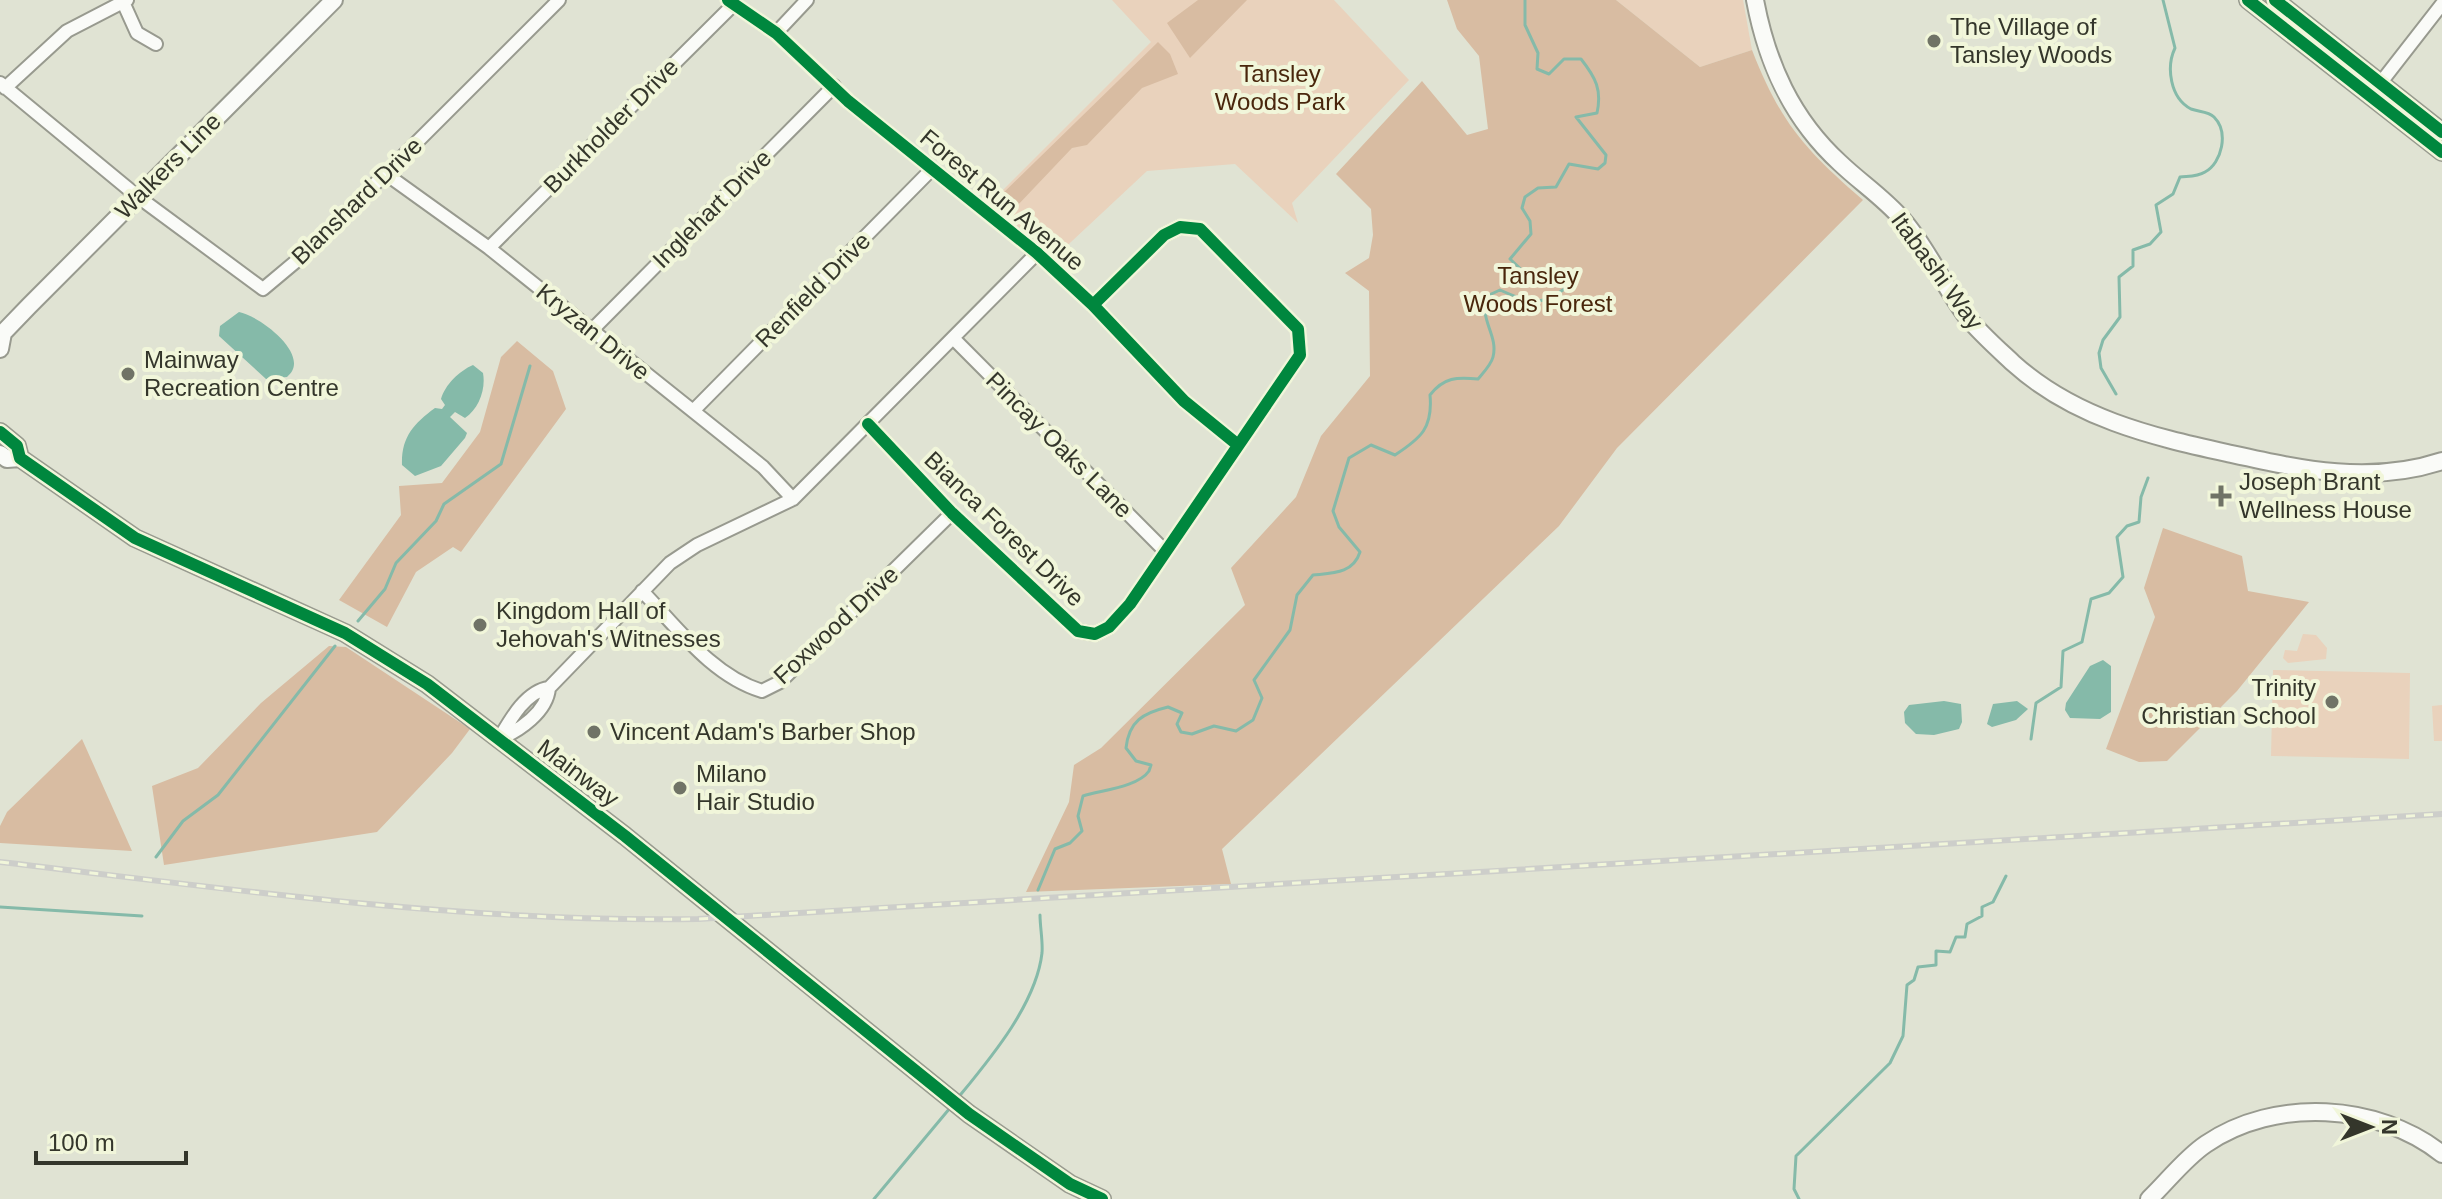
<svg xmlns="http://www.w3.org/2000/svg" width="2442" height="1199" font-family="Helvetica,sans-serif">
  <rect width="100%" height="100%" fill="#e0e3d3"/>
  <path fill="#e9d2bc" d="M1112,0H1334L1409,80L1292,203L1298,223L1235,164L1147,171L1056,256L989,204L1151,42Z
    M1616,0H1743L1752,50L1700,67Z
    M2303,634L2316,635L2327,648L2326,659L2288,663L2283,658L2285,650L2297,651Z
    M2273,670L2410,673L2409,759L2271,756Z
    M2442,705V741H2434L2432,706Z"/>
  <path fill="#d8bca2" d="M1198,0H1247L1190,58L1167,23Z
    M1447,0H1616L1700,67L1752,50C1780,122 1805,150 1863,200L1617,448L1559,526L1222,849L1231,884L1026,892L1069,802L1074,765L1101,748L1245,605L1231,568L1296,497L1321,436L1370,376L1369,291L1345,273L1369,258L1373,235L1371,209L1336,174L1422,81L1467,135L1488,129L1479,56L1457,29Z
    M1158,42L1170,54L1178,74L1142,88L1087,145L1072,148L1014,209L999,197Z
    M517,341L553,371L566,409L461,552L453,547L416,572L387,627L339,600L401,515L399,486L442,483L480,432L501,357Z
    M2163,528L2242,556L2248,591L2309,602L2237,691L2167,761L2139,762L2106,749L2155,617L2144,588Z
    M329,646L346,647L470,729L452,753L377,832L164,865L152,786L198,768L261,703Z
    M82,739L132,851L0,843V826L7,812Z"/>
  <path fill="#85baa9" d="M239,312C260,316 313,356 287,377L266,379L219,336L220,326Z
    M473,365L483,373C486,389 479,409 465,418L455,412L450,417L467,433L465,438L441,466L415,476L402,465C401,438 413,424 435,408L442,409L445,405L441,399C445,385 459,371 473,365Z
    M2103,660L2111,666V712L2100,719L2070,718L2065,710L2066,703L2090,666Z
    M1944,701L1961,704L1962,722L1959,729L1934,735L1916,734L1905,723L1904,712L1909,705Z
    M2017,701L2028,709L2016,720L1992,727L1987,724L1993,704Z"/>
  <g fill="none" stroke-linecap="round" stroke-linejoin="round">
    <path stroke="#85baa9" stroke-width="3" d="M2116,394L2101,368L2099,353L2103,340L2120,317L2119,277L2133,266V250L2150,244L2161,232L2156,205L2173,194L2180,177C2188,176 2197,177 2205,172C2222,163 2229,132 2214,117C2208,111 2199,112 2191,109C2170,98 2166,67 2175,48L2163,0
      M358,621L385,589L396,563L436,521L444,504L501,464L530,366
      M2031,739L2036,703L2061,687L2063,651L2082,642L2091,599L2109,593L2123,577L2117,537L2127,526L2139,522L2141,497L2148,478
      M156,857L183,821L218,795L335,646
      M1038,890L1055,849L1070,843L1082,831L1078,816L1083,796C1102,790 1138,787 1149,771L1151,765L1136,761L1126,748C1129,721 1143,713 1168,707L1182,713L1177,724L1181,732L1192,734L1214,726L1236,731L1253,720L1262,698L1254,680L1290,630L1297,595L1313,575C1332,573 1353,574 1360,552L1339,527L1333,511L1349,458L1371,445L1395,455C1421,438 1433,428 1430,395C1444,377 1457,377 1478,379C1483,373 1491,365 1493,357C1499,334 1476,317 1489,295L1500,290C1524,301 1542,308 1564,289V281L1558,274L1525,273L1510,259L1531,234L1530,221L1522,208L1525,197L1538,188L1556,187L1569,164L1598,169L1605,163L1606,155L1576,117L1597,113C1602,90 1596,78 1581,59H1564L1549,74L1537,69L1538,53L1525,25V0
      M0,907L142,916
      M957,1099C989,1060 1036,1005 1042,953C1043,941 1040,927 1040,915
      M874,1199L950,1108
      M1799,1199L1794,1189L1796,1156L1890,1063L1903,1036L1907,985L1914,980L1918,967L1936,965V951L1950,952L1956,937H1965L1967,924L1982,916V907L1993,902L2006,876"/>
    <defs>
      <path id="street" d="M728,0L776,33L848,101L1037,253L1093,305L1184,401L1238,445
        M123,2L137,33L156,44
        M776,33L807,0
        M0,83L137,196L263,289L306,253L559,0
        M5,88L67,31L127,0
        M2375,90L2442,4
        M386,174L489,248L763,467L793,499
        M489,248L734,4
        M591,331L834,86
        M953,338L1165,551
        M693,411L932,169
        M868,424L952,513L1078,631L1095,634L1109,627L1130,604L1300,355L1298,329L1200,229L1180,227L1164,235L1093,305
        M642,591C677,627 712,676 762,691L780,682L952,513
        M499,739C519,731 547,712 549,688L670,563L697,545L793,499L1037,253
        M499,739C510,720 526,691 549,688"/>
      <path id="secondary" d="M1755,0C1767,64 1792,119 1840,163C1861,183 1884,198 1903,220C1928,249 1943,285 1966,316C1980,333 1997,348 2013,363C2074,418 2150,436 2227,453C2300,469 2369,485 2442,461
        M2248,0L2442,152
        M2275,0L2442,132
        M0,349L3,333L29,306L334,0
        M0,432L17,446L20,458L135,538L345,633L427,684L625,836L969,1114L1070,1184L1102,1199
        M0,454L7,459L20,458
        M2149,1199C2167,1182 2185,1158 2206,1144C2275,1097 2378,1103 2442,1154"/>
    </defs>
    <use href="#street" stroke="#989a8f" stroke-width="16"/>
    <use href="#secondary" stroke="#989a8f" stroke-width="20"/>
    <use href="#street" stroke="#fafbf8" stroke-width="12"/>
    <use href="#secondary" stroke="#fafbf8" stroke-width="16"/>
    <defs>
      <path id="rail" d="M0,862C232,889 464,923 698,919L2442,814"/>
    </defs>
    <use href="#rail" stroke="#cdceca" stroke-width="6"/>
    <use href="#rail" stroke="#f1f6da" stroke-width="3" stroke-dasharray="9" stroke-linecap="butt"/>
    <defs>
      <path id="cycleway" d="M728,0L776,33L848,101L1037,253L1093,305L1184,401L1238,445
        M2248,0L2442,152
        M2275,0L2442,132
        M868,424L952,513L1078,631L1095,634L1109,627L1130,604L1300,355L1298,329L1200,229L1180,227L1164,235L1093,305
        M0,432L17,446L20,458L135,538L345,633L427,684L625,836L969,1114L1070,1184L1102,1199"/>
    </defs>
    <use href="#cycleway" stroke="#f1f6da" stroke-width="17"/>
    <use href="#cycleway" stroke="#00873e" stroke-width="12"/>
  </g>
  <g fill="#707366" stroke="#f1f6da" stroke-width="3">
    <circle cx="1934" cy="41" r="8"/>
    <circle cx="128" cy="374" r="8"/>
    <path d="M2217 484h8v8h8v8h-8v8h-8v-8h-8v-8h8z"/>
    <circle cx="480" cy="625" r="8"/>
    <circle cx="2332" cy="702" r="8"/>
    <circle cx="594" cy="732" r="8"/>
    <circle cx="680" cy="788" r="8"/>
  </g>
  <g text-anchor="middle" stroke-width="8" stroke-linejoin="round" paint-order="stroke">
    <g font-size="24" fill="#34362b" stroke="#f1f6da" text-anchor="start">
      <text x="1950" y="35">The Village of<tspan x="1950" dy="28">Tansley Woods</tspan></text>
      <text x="144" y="368">Mainway<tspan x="144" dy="28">Recreation Centre</tspan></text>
      <text x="2239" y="490">Joseph Brant<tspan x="2239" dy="28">Wellness House</tspan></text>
      <text x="496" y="619">Kingdom Hall of<tspan x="496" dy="28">Jehovah's Witnesses</tspan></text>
      <text x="2316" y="696" text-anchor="end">Trinity<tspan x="2316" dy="28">Christian School</tspan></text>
      <text x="610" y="740">Vincent Adam's Barber Shop</text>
      <text x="696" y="782">Milano<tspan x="696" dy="28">Hair Studio</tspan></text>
    </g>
    <g font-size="24" fill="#49260c" stroke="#f1f6da">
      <text x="1280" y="82">Tansley<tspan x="1280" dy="28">Woods Park</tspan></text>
      <text x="1538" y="284">Tansley<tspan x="1538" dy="28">Woods Forest</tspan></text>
    </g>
    <g font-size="24" fill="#34362b" stroke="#f1f6da">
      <text transform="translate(611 126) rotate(-45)" y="8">Burkholder Drive</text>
      <text transform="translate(168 166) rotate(-45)" y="8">Walkers Line</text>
      <text transform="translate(1002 200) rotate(40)" y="8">Forest Run Avenue</text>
      <text transform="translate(357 201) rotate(-44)" y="8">Blanshard Drive</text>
      <text transform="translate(712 209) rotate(-45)" y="8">Inglehart Drive</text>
      <text transform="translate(1937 271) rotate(54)" y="8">Itabashi Way</text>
      <text transform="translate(813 290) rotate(-45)" y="8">Renfield Drive</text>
      <text transform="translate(593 332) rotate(39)" y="8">Kryzan Drive</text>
      <text transform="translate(1059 445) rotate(45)" y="8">Pincay Oaks Lane</text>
      <text transform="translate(1004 529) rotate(44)" y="8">Bianca Forest Drive</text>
      <text transform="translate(836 625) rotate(-43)" y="8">Foxwood Drive</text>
      <text transform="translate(578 773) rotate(37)" y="8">Mainway</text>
    </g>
  </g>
  <g transform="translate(2370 1127) rotate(90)" stroke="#f1f6da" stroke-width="6" paint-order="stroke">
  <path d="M0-6L14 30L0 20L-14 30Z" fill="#34362b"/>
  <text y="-12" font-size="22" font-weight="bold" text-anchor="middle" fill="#34362b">N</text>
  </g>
  <path d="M36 1151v12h150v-12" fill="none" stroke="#34362b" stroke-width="4"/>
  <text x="48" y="1151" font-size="24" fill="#34362b" stroke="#f1f6da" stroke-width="6" paint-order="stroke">100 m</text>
</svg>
